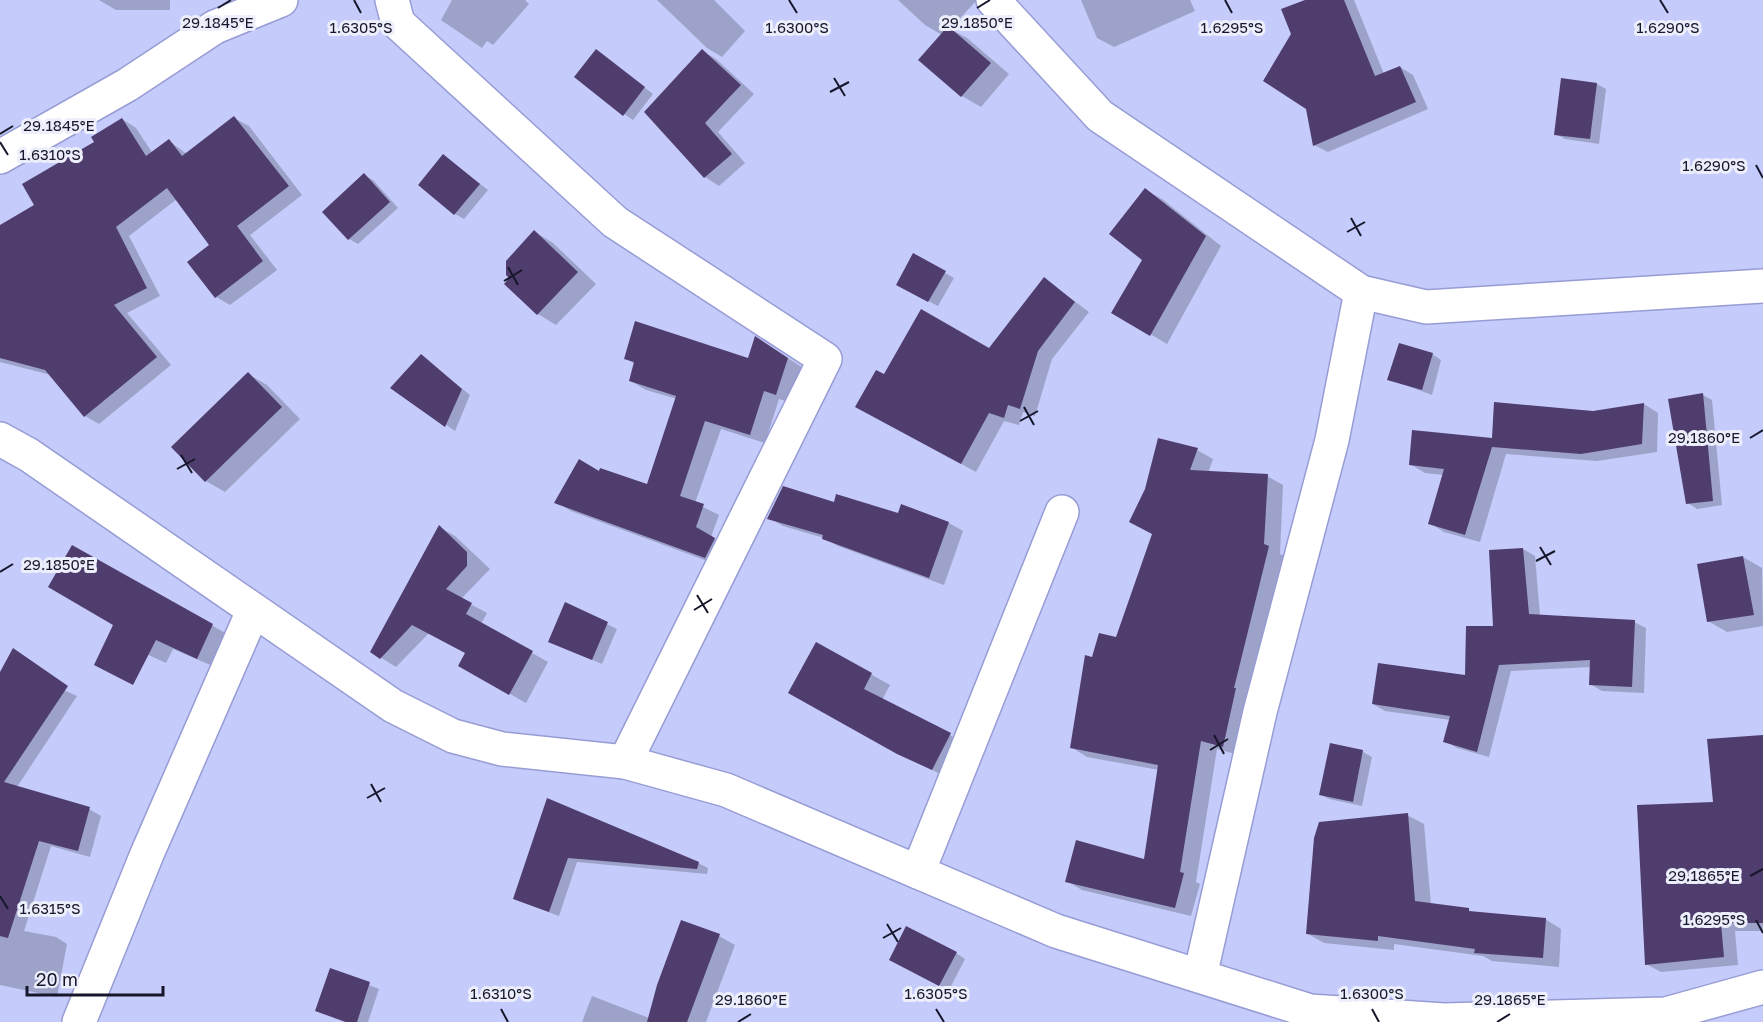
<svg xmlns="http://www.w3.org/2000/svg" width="1763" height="1022" font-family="'Golos Text',sans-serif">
  <rect width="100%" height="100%" fill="#c5cbfa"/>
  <path fill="#0003" d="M99,0H170V10H116Z
    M452,0H525L529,4L493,45L487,41L482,48L441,20Z
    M657,0H714L745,31L722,57L707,48Z
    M898,0H977L950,29L967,38L1009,74L981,107L962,96L920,60L942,35L925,25Z
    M1081,0H1190L1195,11L1114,47L1097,38Z
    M1309,0H1354L1384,74L1400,67L1413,75L1428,109L1328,152L1314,145L1293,34Z
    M597,51L653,94L633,120L624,114Z
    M702,51L716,59L754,94L718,132L745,163L719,186L705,177L646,112Z
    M1597,84L1606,89L1599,144L1565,139L1556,134Z
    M234,118L249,126L302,195L250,235L277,270L230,305L216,297L212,245L177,199L129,236L160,296L127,313L171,365L99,424L85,416L51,375L0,362V227L36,206L122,119L136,128L153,154L169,141L187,154Z
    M444,156L488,190L464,219L455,214Z
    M364,175L373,180L398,208L358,244L349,239Z
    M1145,190L1162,199L1221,246L1167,344L1113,312L1144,260Z
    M535,232L553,243L596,284L556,325L538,314L511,278Z
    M914,255L954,278L938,306L907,290Z
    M1045,279L1089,312L1052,359L1035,416L1023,412L1019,425L1004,421L976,472L872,415L884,376L990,350Z
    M771,347L803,368L792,403L779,399L765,443L721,429L695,503L719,515L711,537L730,548L721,566L571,511L556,502L599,473L648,486L677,399L646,390L631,381L635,364L625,358L749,359Z
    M1432,354L1441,360L1432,395L1389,379Z
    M421,356L470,395L455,431L392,387Z
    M248,374L267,385L300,419L225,492L206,481L174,447Z
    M1703,395L1712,400L1722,505L1697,509L1688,503L1670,400Z
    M1644,404L1658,413L1657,452L1597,461L1506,454L1480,542L1444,532L1430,523L1444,475L1425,473L1410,464L1593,412Z
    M1197,450L1213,459L1208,473L1267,476L1283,485L1280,554L1284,556L1249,698L1239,755L1217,749L1196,882L1200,884L1191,916L1082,890L1067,881L1145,861L1159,770L1087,757L1071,747L1093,659L1117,639Z
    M835,503L949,523L963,531L944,585L838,546L824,538L783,526L769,518Z
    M439,527L455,536L490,569L461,599L487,613L481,624L548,662L526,703L460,665L467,653L429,633L396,667L380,657Z
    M72,547L229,635L215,667L173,649L166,663L127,645Z
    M1523,549L1535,556L1540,616L1634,622L1646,628L1644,693L1602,691L1590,684L1591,667L1511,671L1489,757L1457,748L1445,741L1451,720L1385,711L1373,704L1466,677L1495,628Z
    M1743,557L1762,568L1763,626L1727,632L1708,621Z
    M566,604L617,629L602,664L559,646Z
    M817,644L890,685L882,700L969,745L951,780L809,704Z
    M6,664L77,696L17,787L89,809L101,816L90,857L51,846L24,931L56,937L67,944L57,997L0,985V675Z
    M1763,737V931H1735L1738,965L1661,972L1646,964L1714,803Z
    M1331,745L1363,752L1372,757L1362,806L1329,799L1320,794Z
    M548,800L698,863L708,868L707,874L577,862L559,916L524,903L515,898Z
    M1407,815L1424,824L1431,905L1474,913L1545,919L1561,929L1559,967L1492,961L1483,956L1394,944V950L1324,943L1308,934Z
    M719,936L735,945L706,1022H582L592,996L649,1018Z
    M956,953L965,959L949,990L900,964Z
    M331,970L379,989L368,1022H344L317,1011Z"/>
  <path fill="#4f3d6e" d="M1305,0H1344L1375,76L1400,66L1416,102L1313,146L1306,109L1263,81L1291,34L1281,9Z
    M948,26L991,63L961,97L918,60Z
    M596,49L645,87L623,116L574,77Z
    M702,49L741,85L705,123L732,154L704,178L644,112Z
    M1561,78L1597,83L1590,139L1554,135Z
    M234,116L289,186L237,226L263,261L215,298L187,262L209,245L167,188L116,227L147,288L114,305L157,357L84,417L45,370L0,358V225L34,205L22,184L94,142L91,137L122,118L146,156L169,139L182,156Z
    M443,154L480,184L454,215L418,185Z
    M364,173L390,202L348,240L322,212Z
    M1145,188L1206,236L1150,336L1111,313L1142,260L1109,234Z
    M534,230L578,272L537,315L504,284L509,278L506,275V261Z
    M913,253L946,271L928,302L896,285Z
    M1044,277L1075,302L1038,351L1020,409L1008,405L1004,418L989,413L961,464L855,407L876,370L884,374L921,309L989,348Z
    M635,321L748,358L755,336L788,358L776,395L764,391L750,435L705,421L680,496L704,504L696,527L715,538L705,558L554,503L579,459L599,471L600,468L647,484L676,396L629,381L634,362L624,359Z
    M1399,343L1433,353L1422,390L1387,380Z
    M421,354L462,389L445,427L390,388Z
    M248,372L282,407L205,482L171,447Z
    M1703,393L1713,501L1686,504L1668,399Z
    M1494,402L1593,411L1644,403L1642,444L1581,454L1492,447L1465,535L1428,524L1444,469L1409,465L1412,430L1492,438Z
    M1158,438L1198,448L1190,470L1268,474L1264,544L1269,546L1234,688H1236L1223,747L1201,741L1180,872L1184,873L1175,908L1065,882L1076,840L1144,859L1158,765L1070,748L1085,655L1092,657L1099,633L1116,637L1152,534L1129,522L1145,489Z
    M783,486L834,502L836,494L898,513L901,504L949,522L929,578L822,539L823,535L767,519Z
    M439,525L467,552V566L446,589L472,603L466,614L533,651L509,695L458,666L465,653L412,625L380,659L370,652Z
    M72,545L213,624L197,659L156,640L133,685L94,665L113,625L48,587Z
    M1523,548L1529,614L1635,620L1632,687L1589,685L1590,660L1499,665L1477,752L1443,742L1450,716L1372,704L1378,663L1465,675L1466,626H1493L1489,550Z
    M1743,556L1754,615L1707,622L1697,564Z
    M565,602L608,622L592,660L548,642Z
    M816,642L872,673L864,689L951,733L932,770L897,754L788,693Z
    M13,648L68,686L4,782L90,807L78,851L39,841L8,938L0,936V672Z
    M1763,735V923H1721L1724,957L1645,965L1637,805L1713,802L1707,739Z
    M1330,743L1363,750L1353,802L1319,795Z
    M547,798L699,862L697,869L568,858L549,912L513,899Z
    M1408,813L1415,901L1469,908V911L1546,918L1543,958L1474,953L1475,949L1378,936V941L1306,934L1314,838L1319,822Z
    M681,920L720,934L687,1022H647L657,985Z
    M906,926L957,952L939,986L889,960Z
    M330,968L370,982L357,1022H346L315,1011Z"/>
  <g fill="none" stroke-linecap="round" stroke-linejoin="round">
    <defs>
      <path id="street" d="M392,0L398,23L615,222L825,359L625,762
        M993,0L1100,116L1361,292L1426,307L1763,286
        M0,157L127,85L215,27L281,0
        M918,872L1062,512
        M1200,976L1260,712L1332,440L1361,292
        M79,1022L147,854L253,611"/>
      <path id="secondary" d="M0,439L29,455L393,706L453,736L502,749L625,762L726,790L1056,931L1310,1011L1444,1020L1666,1014L1763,987"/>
    </defs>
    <use href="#street" stroke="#979cd5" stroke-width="36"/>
    <use href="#secondary" stroke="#979cd5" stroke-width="36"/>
    <use href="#street" stroke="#fff" stroke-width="33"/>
    <use href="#secondary" stroke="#fff" stroke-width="33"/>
  </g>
  <path fill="none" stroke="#16172c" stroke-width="2" d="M354,0L361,13M789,0L797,13M1225,0L1232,13M1660,0L1668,13M218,8L231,0M977,8L990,0M834,78L845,96M830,92L849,82M0,134L13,126M0,142L8,155M1756,165L1763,178M1351,218L1361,236M1347,232L1365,222M508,267L518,285M504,281L522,270M1024,407L1034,425M1020,421L1038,411M1750,438L1763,430M181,455L192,473M177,469L195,459M1540,547L1551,565M1536,561L1555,551M0,572L13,564M697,595L708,613M694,610L712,599M1214,735L1224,754M1210,750L1228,739M371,784L381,802M367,798L385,788M1750,876L1763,869M0,896L8,909M1756,920L1763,933M887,924L898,942M883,938L901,928M501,1009L508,1022M936,1009L944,1022M1372,1009L1379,1022M738,1022L751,1014M1497,1022L1510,1014"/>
  <g font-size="15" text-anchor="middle" fill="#16172c" stroke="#edeefb" stroke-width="6" stroke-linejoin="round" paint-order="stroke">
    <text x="218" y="28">29.1845°E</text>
    <text x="977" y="28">29.1850°E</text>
    <text x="361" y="33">1.6305°S</text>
    <text x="1668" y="33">1.6290°S</text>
    <text x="797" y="33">1.6300°S</text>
    <text x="1232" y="33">1.6295°S</text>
    <text x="59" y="131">29.1845°E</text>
    <text x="50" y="160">1.6310°S</text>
    <text x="1714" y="171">1.6290°S</text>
    <text x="1704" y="443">29.1860°E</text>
    <text x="59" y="570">29.1850°E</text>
    <text x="1704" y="881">29.1865°E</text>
    <text x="50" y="914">1.6315°S</text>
    <text x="1714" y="925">1.6295°S</text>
    <text x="501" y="999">1.6310°S</text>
    <text x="936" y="999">1.6305°S</text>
    <text x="1372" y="999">1.6300°S</text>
    <text x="751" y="1005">29.1860°E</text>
    <text x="1510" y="1005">29.1865°E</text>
  </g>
  <path d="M27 986v9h136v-9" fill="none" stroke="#16172c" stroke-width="3"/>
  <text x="36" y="986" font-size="18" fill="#16172c" stroke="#edeefb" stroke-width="4.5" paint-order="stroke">20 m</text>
</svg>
